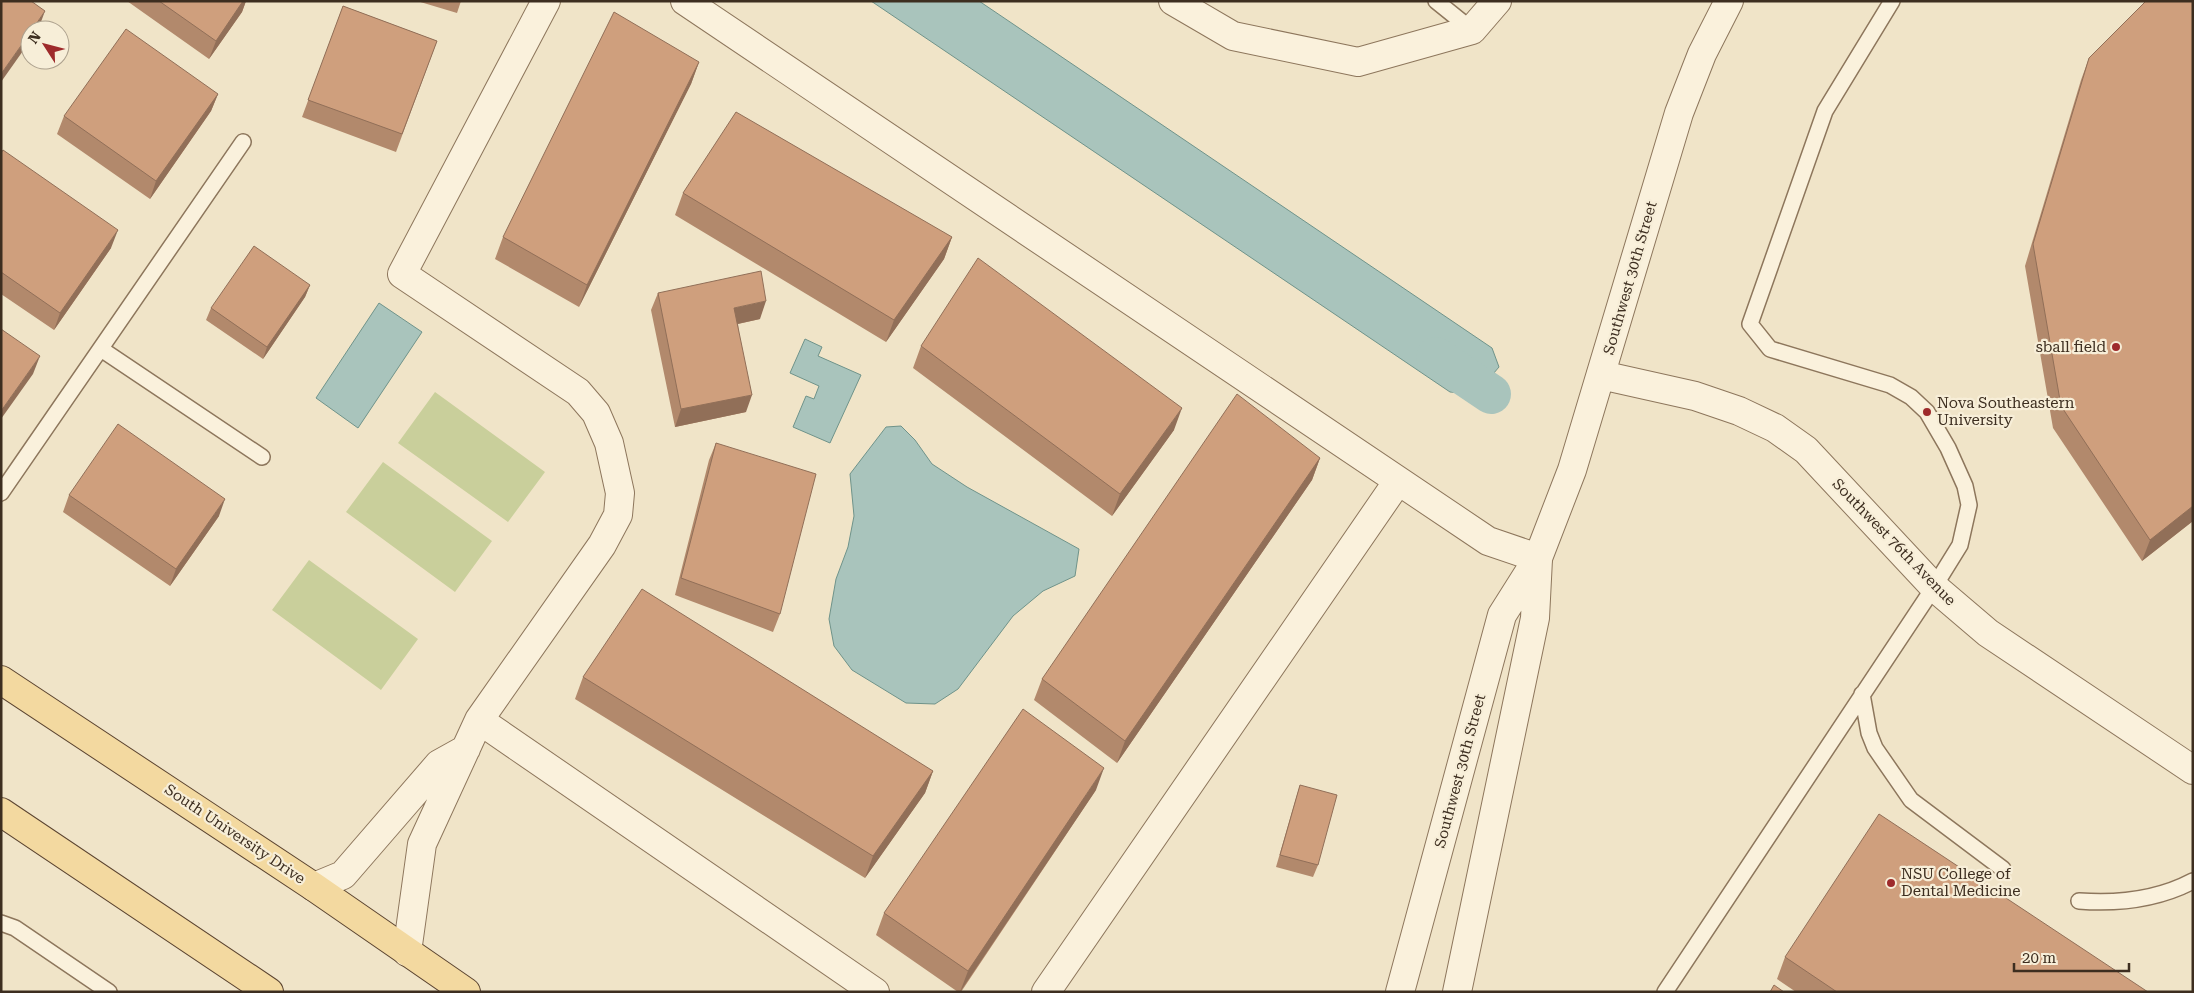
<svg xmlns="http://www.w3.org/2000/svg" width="2194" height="993" font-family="'Roboto Serif',serif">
  <rect width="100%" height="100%" fill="#f0e4c8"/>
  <path fill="#c9cf9b" d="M435,392L545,472L508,522L398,443Z
    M383,462L492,541L455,592L346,512Z
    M309,560L418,639L381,690L272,610Z"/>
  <path fill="#a9c4bc" stroke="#6f938a" d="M871,1H979L1492,348L1499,367L1476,394L1450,392Z
    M379,303L422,332L358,428L316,398Z
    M805,339L822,347L818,356L861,375L830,443L793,427L806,396L814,399L819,386L790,373Z
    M901,426L915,440L932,464L967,487L1079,549L1075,576L1043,591L1013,616L958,689L935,704L906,703L852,670L834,646L829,619L836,579L848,547L854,516L850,474L886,427Z"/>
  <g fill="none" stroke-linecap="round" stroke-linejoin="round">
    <path stroke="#a9c4bc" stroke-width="40" d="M1436,357L1491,394"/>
    <defs>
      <path id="service" d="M1436,1L1472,30
        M101,349L262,457
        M1,493L243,142
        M1862,694L1869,733L1875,748L1911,800L2003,869
        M2079,901C2119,904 2157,900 2193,881
        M1,923L15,928L109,992
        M1665,992L1934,587L1960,545L1969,505L1965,486L1948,448L1927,412L1911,397L1890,385L1770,349L1750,324L1825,111L1892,1"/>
      <path id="minor" d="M685,1L1488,541L1538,558
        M1173,1L1233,36L1358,62L1472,30L1497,1
        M1601,375L1695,396L1739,411L1775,428L1806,450L1934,587L1988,633L2193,770
        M479,720L875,992
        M314,887L343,875L439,764L466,749
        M407,952L422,844L479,720L602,545L618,515L620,493L609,443L596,413L578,392L402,274L546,1
        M1046,992L1398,481"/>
      <path id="tertiary" d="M1400,992L1502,615L1538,558L1572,470L1679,113L1702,54L1729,1
        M1457,992L1535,618L1538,559"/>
      <path id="primary" d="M1,680L314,887L466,992
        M1,812L269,992"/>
    </defs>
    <use href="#service" stroke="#8d765c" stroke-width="18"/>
    <use href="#minor" stroke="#8d765c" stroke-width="30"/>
    <use href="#tertiary" stroke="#8d765c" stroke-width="30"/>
    <use href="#primary" stroke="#5b4430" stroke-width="30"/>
    <use href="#service" stroke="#faf1dc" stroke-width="15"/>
    <use href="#minor" stroke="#faf1dc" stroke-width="28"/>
    <use href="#tertiary" stroke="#faf1dc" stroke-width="28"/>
    <use href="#primary" stroke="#f3d9a0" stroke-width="28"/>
  </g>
  <path fill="#b2896c" d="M127,1H246L242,12L209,59Z
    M417,1H461L457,13Z
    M2193,1V521L2142,561L2053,428L2025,266L2081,80L2089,58Z
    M343,6L437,41L396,152L302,117Z
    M699,62L691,84L579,307L495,259L503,237Z
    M218,94L211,111L150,199L57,134L64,116Z
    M1,153L111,248L54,330L1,294Z
    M683,193L952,237L944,259L886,342L675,215Z
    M310,285L305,297L263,359L206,320L211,308Z
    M658,293L760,319L738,324L746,412L675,427L651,310Z
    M921,346L1174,430L1112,516L913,368Z
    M716,443L780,614L773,632L675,595L709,460Z
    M1320,458L1312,480L1117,763L1034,700L1042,679Z
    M69,495L219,516L170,586L63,512Z
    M583,677L933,771L925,793L865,878L575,699Z
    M1300,785L1318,865L1313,877L1276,867L1296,798Z
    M1096,790L961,992H958L876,935L884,913Z
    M1785,957L2148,992H1796L1777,979Z"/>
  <path fill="#916f58" d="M243,1H246L242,12L209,59L216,41Z
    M45,11L38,30H32Z
    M30,33V41L1,82V74Z
    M699,62L691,84L579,307L587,285Z
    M218,94L211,111L150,199L156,181Z
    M118,230L111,248L54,330L60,313Z
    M952,237L944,259L886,342L894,320Z
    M310,285L305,297L263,359L267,347Z
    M766,301L760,319L728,326L734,308Z
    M40,356L33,374L1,419V411Z
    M752,395L746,412L675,427L681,409Z
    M1182,408L1174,430L1112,516L1120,494Z
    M1320,458L1312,480L1117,763L1125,741Z
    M225,499L219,516L170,586L176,569Z
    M2193,506V521L2142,561L2150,540Z
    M1104,768L1096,790L960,992L968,971Z
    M933,771L925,793L865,878L873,856Z"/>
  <path fill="#cf9f7d" stroke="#916f58" d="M1,1H31L45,11L32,30H30V33L1,74Z
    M159,1H243L216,41Z
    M2146,1H2193V506L2150,540L2061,406L2033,244L2089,58Z
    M343,6L437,41L402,134L308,100Z
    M614,12L699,62L587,285L503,237Z
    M126,29L218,94L156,181L64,116Z
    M736,112L952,237L894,320L683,193Z
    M3,150L118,230L60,313L1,272V153Z
    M254,246L310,285L267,347L211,308Z
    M978,258L1182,408L1120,494L921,346Z
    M761,271L766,301L734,308L752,395L681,409L658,293Z
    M1,329L40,356L1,411Z
    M1237,394L1320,458L1125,741L1042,679Z
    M118,424L225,499L176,569L69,495Z
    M716,443L816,474L780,614L681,578Z
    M642,589L933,771L873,856L583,677Z
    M1023,709L1104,768L968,971L884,913Z
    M1300,785L1337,795L1318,865L1280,855Z
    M1879,814L2148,992H1837L1785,957Z
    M1774,985L1784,992H1770Z"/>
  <g fill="#9e2a2b" stroke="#f7eed8" stroke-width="2">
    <circle cx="2116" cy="347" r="5"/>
    <circle cx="1927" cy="412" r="5"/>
    <circle cx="1891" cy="883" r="5"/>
  </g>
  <g text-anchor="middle" stroke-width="4.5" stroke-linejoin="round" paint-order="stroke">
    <g font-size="15" fill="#3d2e20" stroke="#f7eed8">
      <text transform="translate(1630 278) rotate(-74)" y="5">Southwest 30th Street</text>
      <text transform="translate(1894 542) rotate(46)" y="5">Southwest 76th Avenue</text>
      <text transform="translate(1460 771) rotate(-75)" y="5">Southwest 30th Street</text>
      <text transform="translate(235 834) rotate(34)" y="5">South University Drive</text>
    </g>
    <g font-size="15" fill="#3d2e20" stroke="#f7eed8" text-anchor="start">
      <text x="2106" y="352" text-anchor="end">sball field</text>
      <text x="1937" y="408">Nova Southeastern<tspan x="1937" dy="17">University</tspan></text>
      <text x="1901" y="879">NSU College of<tspan x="1901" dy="17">Dental Medicine</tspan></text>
    </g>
  </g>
  <rect width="2194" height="993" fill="none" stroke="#3d2e20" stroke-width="5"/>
  <g transform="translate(45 45) rotate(306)"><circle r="24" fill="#f7eed8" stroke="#ada18e"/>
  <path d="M0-4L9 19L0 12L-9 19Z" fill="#9e2a2b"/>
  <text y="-8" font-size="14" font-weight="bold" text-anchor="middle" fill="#3d2e20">N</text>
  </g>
  <path d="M2014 963v8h115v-8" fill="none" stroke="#3d2e20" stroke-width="2.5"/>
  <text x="2022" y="963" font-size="15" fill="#3d2e20" stroke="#f7eed8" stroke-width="4" paint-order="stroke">20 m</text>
</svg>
